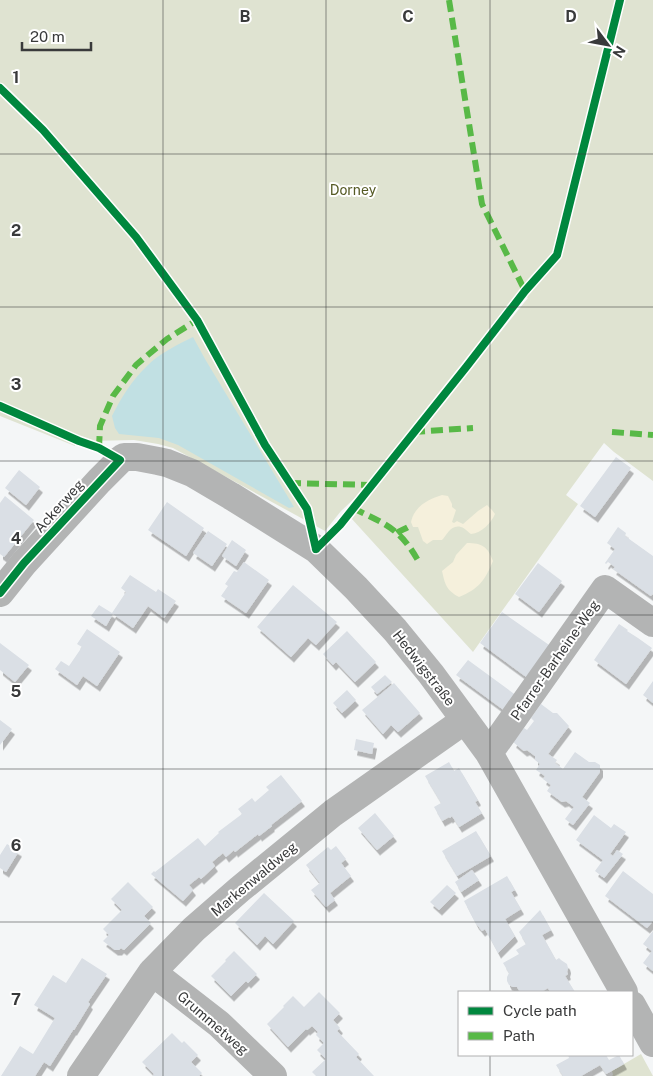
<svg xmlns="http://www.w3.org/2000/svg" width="653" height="1076" font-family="'Public Sans',sans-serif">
  <defs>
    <filter id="shadow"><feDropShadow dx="3" dy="5.5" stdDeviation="0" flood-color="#0004"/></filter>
  </defs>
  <rect width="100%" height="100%" fill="#f4f6f7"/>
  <path fill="#dfe3d1" d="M0,0H653V481L614,452L604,443L566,495L578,504L473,652L351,518L528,298L519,291L358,495L341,511L325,531L173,448L158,444L134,440L92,441L76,436L75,446L0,416Z
    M641,1054L653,1076H612L613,1075L612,1071Z"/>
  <path fill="#f5f0dc" d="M442,495L448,496L452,504V507L456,510L452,522L454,523L457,521L463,524L478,511L487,505L492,510L495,514C491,523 482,533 471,534C468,532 465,528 461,527C451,524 447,535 442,540H433L427,544L423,541L418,527H413L411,522C414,507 428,499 442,495Z
    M467,543C482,543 488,547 493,561C485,580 479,589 459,597C446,590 445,584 442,571L453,562L456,555Z"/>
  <path fill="#c1e0e3" d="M193,337L205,359L294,507L289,508L178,445L159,438L119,434L115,428L112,416C121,398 132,380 147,366C160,353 177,345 193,337Z"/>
  <path fill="#dadfe5" filter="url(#shadow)" d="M616,457L631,468L595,517L580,506Z
    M19,470L40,487L26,505L5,488Z
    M5,496L34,520L4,557L0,554V503Z
    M167,502L204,528L186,556L148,530Z
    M618,527L626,533L625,536L653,556V595L652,594L651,596L613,569L615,567L608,562L606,564L605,563L615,549L607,543Z
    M208,531L227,544L212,566L193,553Z
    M232,540L246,550L236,566L222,556Z
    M244,562L269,580L246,613L221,596L228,586L225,584L234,571L237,572Z
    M538,563L562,581L539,612L515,594Z
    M130,575L156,592L158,589L176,601L164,618L148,606L133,628L113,614L106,626L91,616L99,605L112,613L126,592L121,588Z
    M293,585L337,622L316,645L308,638L291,657L257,627Z
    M502,612L552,647L529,679L480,643Z
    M619,624L628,630L627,631L638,638L652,648L626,684L594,660Z
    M87,629L120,652L97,686L83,676L77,685L55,669L61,661L69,666L82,647L77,644Z
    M347,631L376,662L355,682L336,662L333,665L323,654Z
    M0,643L29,665L15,682L0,670Z
    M468,660L517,696L505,711L456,675Z
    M385,675L392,682L377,694L371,687Z
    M653,681V703L643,695Z
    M394,683L420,713L398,732L391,725L383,734L362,710Z
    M347,690L356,700L342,713L333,703Z
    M541,704L553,713H557L569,726L548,754L557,760L555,763L563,769L575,752L589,762H595L600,765V772L582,797L590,803L573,825L565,819L574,807L566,801L562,802L547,791L551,785L543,779L545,776L536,770L540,764L535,760V756L527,750L524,751L513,742L524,728L527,730L534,721L531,718Z
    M0,720L12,729L0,745Z
    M356,739L374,743L372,754L354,750Z
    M449,762L454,771L459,768L478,800L475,802L482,813L459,827L452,816L450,818L449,817L442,821L434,807L441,803L425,776Z
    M281,775L302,801L271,825L272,826L259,836L258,834L235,852L234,850L226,857L223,853L212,862L215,866L201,879L199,877L189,885L193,890L183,901L151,874L154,871L155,872L198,838L205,846L219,833L218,832L242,814L238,809L252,798L255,802L269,790L266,787Z
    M375,813L394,836L377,850L358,828Z
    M594,815L611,828L614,824L626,832L610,854L613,856L617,850L623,854L604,878L595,871L603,860L576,840Z
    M476,831L491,856L457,876L442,851Z
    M7,844L19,851L6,872L0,868V855Z
    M336,846L346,859L341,863L351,876L330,893L335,900L326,907L311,890L320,883L306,865L328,847L331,850Z
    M472,870L479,880L461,892L455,882Z
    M623,871L653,894V921L647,928L605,896Z
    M507,876L515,890L511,892L521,909L505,919L515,936L498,953L485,929L482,931L478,926L476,924L464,901Z
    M128,882L153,907L144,916L151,923L124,950L121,948L119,950H115L103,941L109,935L103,929L122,910L111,899Z
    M447,885L456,893L439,910L430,902Z
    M264,893L294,921L273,944L265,936L257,945L235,923Z
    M540,910L551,930L542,935L556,960L559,958L561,960L567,964L568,968L567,972L568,974L565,976L575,992H550L548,988L541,992H520L517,987H513L509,985L507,981V977L509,973L503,963L519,954L516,950L526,944L519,932Z
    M653,931V971L643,963L652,951L643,944Z
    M234,951L257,974L248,983L246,981L231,996L211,976L226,961L225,960Z
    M82,958L107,974L88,1002L90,1004L74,1030H73L50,1066L44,1062L35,1076H1L20,1046L33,1054L55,1018L34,1005L53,975L66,983Z
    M319,992L340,1013L333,1020L340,1028L337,1031L359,1054L356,1057L374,1076H316L312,1072L326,1059L317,1050L324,1043L316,1035L318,1032L312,1026L307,1030L306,1029L288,1047L267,1024L284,1007L283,1006L293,996L304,1007Z
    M172,1033L182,1043L184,1041L198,1055L191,1062L202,1073L199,1076H153L154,1074L142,1062Z
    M568,1055H606L609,1060L619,1055L624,1064L606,1074L600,1065L581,1076H563L556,1065L569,1058Z"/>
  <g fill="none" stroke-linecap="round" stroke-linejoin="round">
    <path stroke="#b3b4b4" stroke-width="28" d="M0,593L24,563L99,481L120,460L124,457H137L158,461L167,463L192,473L231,496L316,549L356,588L395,630L431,674L489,753L624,992
      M489,753L605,589L653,623
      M152,972L219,1024L273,1076
      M632,1005L653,1043
      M81,1076L152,972L194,929L240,889L333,813L465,720"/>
    <path stroke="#58b947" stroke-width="6" stroke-dasharray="12 6" stroke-linecap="butt" d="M449,0L482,204L525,291
      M413,432L473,428
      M612,432L653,435
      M99,448L100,426L113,396L136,365L167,339L197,320
      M289,483L371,485
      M353,508C368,516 385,522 398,534C407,542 413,552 419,562
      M397,533C402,529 407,529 412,524"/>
    <defs>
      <path id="cycleway" d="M0,88L43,130L136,237L197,320L265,445L307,509L316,549
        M0,406L79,441L99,448L120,460L24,563L0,593
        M316,549L340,525L467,366L525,291L557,255L620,0"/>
    </defs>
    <use href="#cycleway" stroke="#fff" stroke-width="11"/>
    <use href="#cycleway" stroke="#00873e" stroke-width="8"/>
  </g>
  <path fill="none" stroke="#393a3b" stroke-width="1" stroke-opacity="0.55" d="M163,0V1076M326,0V1076M490,0V992M0,154H653M0,307H653M0,461H653M0,615H653M0,769H653M0,922H653M490,1055V1076"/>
  <g text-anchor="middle" stroke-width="4" stroke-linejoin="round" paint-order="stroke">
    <g font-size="14" fill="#555a24" stroke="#fff">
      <text x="353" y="195">Dorney</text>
    </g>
    <g font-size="14" fill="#393a3b" stroke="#fff">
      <text transform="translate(59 506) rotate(-48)" y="5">Ackerweg</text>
      <text transform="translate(555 660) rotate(-55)" y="5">Pfarrer-Barheine-Weg</text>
      <text transform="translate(424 668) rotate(52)" y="5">Hedwigstraße</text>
      <text transform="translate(254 879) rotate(-40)" y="5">Markenwaldweg</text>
      <text transform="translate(213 1023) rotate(41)" y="5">Grummetweg</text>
    </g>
  </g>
  <g font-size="16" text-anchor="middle" font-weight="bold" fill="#393a3b" stroke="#fff" stroke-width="4" stroke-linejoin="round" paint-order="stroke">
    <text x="245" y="22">B</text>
    <text x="408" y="22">C</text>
    <text x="571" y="22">D</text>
    <text x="16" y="83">1</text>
    <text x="16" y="236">2</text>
    <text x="16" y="390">3</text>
    <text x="16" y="544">4</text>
    <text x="16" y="697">5</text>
    <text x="16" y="851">6</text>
    <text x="16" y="1005">7</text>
  </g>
  <rect x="458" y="991" width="175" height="65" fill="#ffffff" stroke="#b0b0b1"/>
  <rect x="468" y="1007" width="25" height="8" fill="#00873e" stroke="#b0b0b1"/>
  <text x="503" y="1016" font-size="15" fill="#393a3b">Cycle path</text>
  <rect x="468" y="1032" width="25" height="8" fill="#58b947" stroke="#b0b0b1"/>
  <text x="503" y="1041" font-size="15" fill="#393a3b">Path</text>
  <g transform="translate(608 45) rotate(122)" stroke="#ffffff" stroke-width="4" paint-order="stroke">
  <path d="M0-4L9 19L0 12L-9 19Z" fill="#393a3b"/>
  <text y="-8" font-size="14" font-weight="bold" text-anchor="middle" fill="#393a3b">N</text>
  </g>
  <path d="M22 42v8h69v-8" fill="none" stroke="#393a3b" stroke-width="2.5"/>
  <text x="30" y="42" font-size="15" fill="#393a3b" stroke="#ffffff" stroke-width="4" paint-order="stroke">20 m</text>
</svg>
